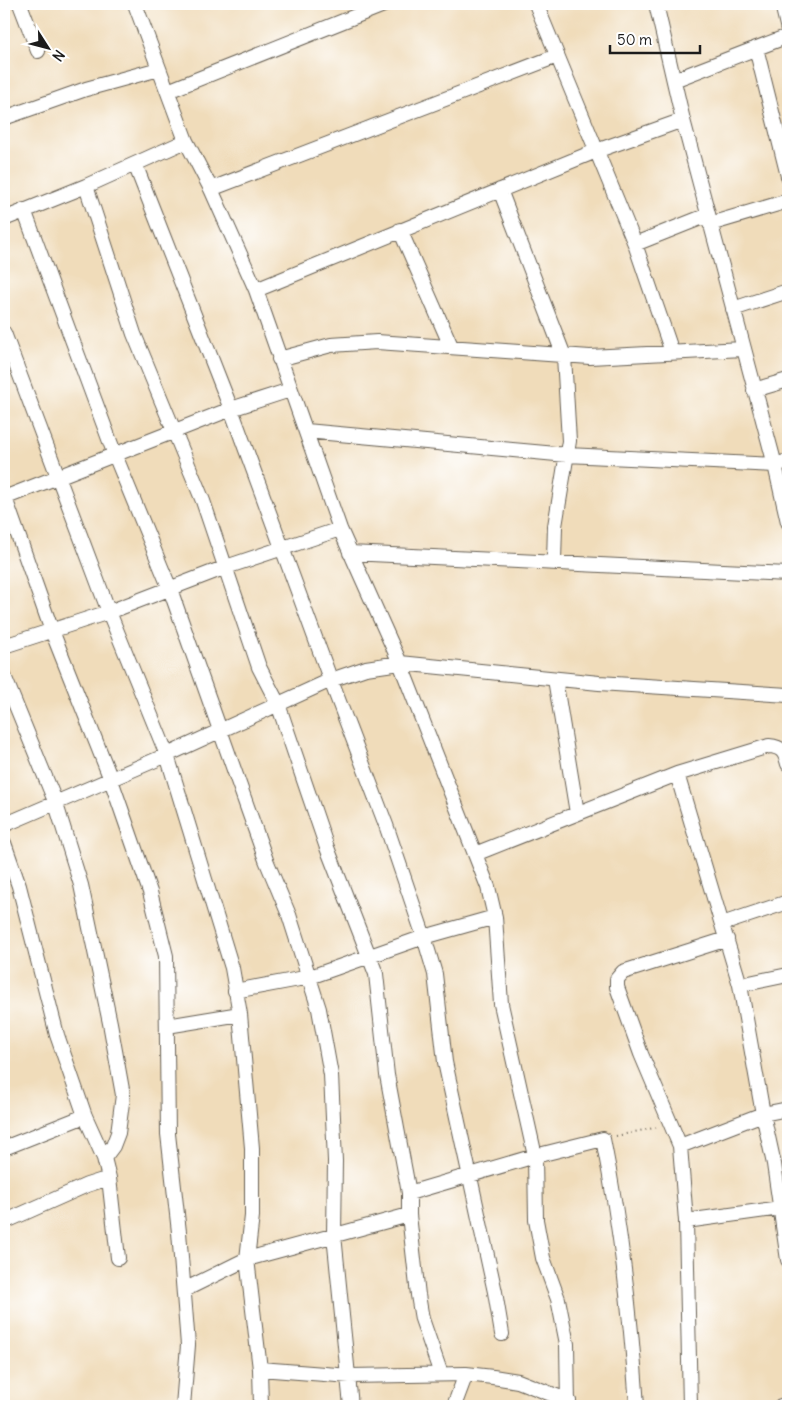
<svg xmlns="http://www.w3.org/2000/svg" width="792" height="1410" font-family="Delius,sans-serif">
  <rect width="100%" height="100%" fill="#fff"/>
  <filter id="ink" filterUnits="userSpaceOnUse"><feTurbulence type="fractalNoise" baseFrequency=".02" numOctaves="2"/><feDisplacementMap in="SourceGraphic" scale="10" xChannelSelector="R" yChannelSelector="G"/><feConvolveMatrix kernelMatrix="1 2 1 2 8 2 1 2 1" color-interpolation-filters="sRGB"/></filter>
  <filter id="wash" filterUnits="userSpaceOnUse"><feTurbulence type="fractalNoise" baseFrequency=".0096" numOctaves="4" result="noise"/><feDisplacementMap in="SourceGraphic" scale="20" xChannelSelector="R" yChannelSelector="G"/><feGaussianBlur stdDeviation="1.12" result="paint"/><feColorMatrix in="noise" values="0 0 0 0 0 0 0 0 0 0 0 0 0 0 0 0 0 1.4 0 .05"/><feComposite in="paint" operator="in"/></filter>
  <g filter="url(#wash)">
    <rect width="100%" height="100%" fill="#f0dcba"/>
  </g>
  <g filter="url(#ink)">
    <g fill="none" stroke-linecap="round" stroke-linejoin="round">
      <defs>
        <path id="minor" d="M20,4L38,51
          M135,4L186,141L211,189L256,290L340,529L400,663L488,887L495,917L501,1004L535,1156L536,1220L543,1258L558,1299L567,1344L568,1406
          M536,4L635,244L672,352
          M656,4L683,120L775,465L788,522
          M782,4L788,30
          M756,48L788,176
          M674,80L788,36
          M168,91L386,4
          M4,118L86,89L159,69
          M135,164L231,409L328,673L386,825L424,937L435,974L445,1062L495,1292L502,1334
          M86,186L134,334L203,501L259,667L278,704L326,845L376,974L387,1075L409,1193V1215L418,1295L422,1319L441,1374
          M211,189L557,56
          M500,190L564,356L569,441L555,526L554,561
          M24,210L115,455L170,589L266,860L289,915L319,1009L331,1075L335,1161L334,1235L351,1406
          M4,219L86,186L186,141
          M710,224L788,201
          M400,230L451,346
          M635,244L708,215
          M256,290L596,151L683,120
          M733,309L788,291
          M4,333L109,612L167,755L232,968L240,1014L252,1148V1216L247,1259L260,1369L261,1406
          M279,359L331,345L377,342L590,357L743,349
          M754,390L788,380
          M306,431L567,455L775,465L788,461
          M4,498L231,409L290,390
          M5,498L52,631L110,777L150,892L166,956L168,1134L179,1232L188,1345L183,1406
          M350,553L788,574
          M4,646L109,612L226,567L340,529
          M4,676L55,801L81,885L110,1023L123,1095L118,1133L113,1146L104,1158
          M555,679L577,813
          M677,774L740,985L763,1114L774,1164L788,1260
          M4,825L167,755L331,680L366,668L400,663L599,683L788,695
          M4,843L19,886L57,1035L85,1116L104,1158L109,1178L87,1185L4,1222
          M475,854L677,774L769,746C782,747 785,752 788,764
          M722,924L788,902
          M740,985L788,975
          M235,991L310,977L424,937L495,917
          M167,1026L240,1014
          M680,1146L763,1114L788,1109
          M4,1148L85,1116
          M109,1178L118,1258
          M409,1193L535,1156L603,1139C621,1228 631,1316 637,1406
          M686,1221L788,1207
          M184,1290L247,1259L409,1215
          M260,1369L350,1376L466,1374L493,1377L518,1381L569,1401
          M454,1406L466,1374
          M690,1406L686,1221L680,1146L641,1054L617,987V979L623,972L727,939
          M781,1406L788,1405"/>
      </defs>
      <use href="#minor" stroke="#665f53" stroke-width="16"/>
      <path stroke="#665f53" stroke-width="2" stroke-dasharray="1 4" stroke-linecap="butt" d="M616,1136L658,1127"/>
      <use href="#minor" stroke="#fff" stroke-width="14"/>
    </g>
  </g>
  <rect width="792" height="1410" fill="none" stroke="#fff" stroke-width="20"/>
  <g transform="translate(48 48) rotate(126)" stroke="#ffffff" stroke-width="4" paint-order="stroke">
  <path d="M0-4L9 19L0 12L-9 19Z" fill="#1c1c1c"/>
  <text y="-8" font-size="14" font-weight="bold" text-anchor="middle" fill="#1c1c1c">N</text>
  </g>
  <path d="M610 45v8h90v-8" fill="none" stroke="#1c1c1c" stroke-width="2.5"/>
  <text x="617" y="45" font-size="15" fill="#1c1c1c" stroke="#ffffff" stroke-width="4" paint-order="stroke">50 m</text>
</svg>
